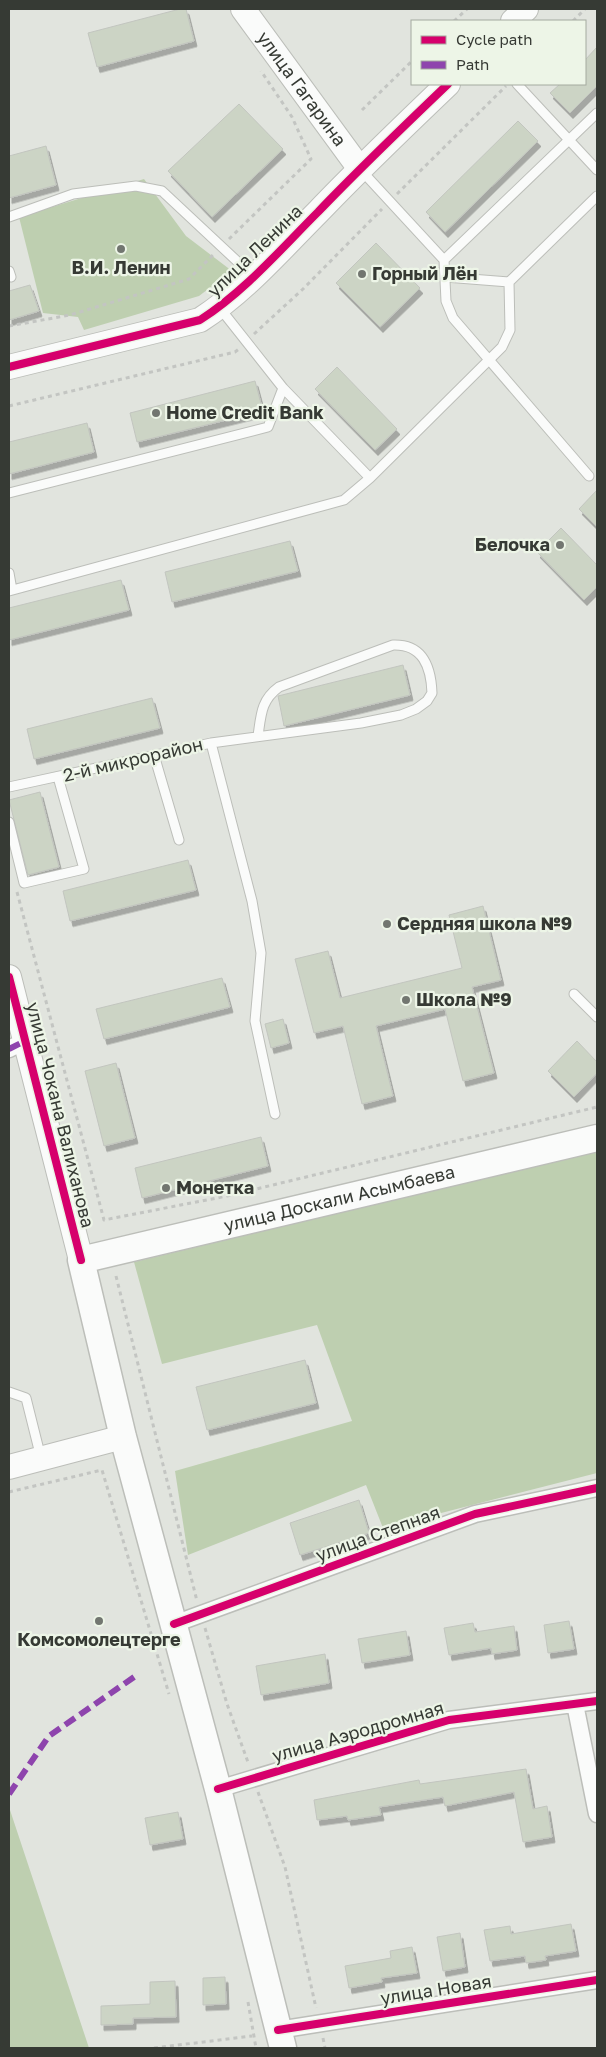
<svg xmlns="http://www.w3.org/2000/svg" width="606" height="2057" font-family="'Golos Text',sans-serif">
  <defs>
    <filter id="shadow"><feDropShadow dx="3" dy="5.5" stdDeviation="0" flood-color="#0004"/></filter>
  </defs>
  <rect width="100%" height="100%" fill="#e1e4de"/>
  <path fill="#becfb0" d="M144,179L186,236L232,271L199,296L84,330L78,317L43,313L19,217Z
    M597,1151V1473L383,1528L366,1485L188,1555L175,1471L352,1421L317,1325L162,1364L134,1262Z
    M9,1807L89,2048H9Z"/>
  <path fill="#ccd4c5" stroke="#c2c5bf" filter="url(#shadow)" d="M180,9H186L194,41L97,67L88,33Z
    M597,47V86L570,113L550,93L560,84H585V60Z
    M239,104L283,149L212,217L168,171Z
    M518,121L538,141L445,232L426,212Z
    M46,146L56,185L9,198V156Z
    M376,243L420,288L380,327L336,283Z
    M30,285L39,311L9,320V291Z
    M337,367L397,429L375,450L315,389Z
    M255,381L263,411L137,442L130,413Z
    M87,423L94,452L9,474V442Z
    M597,490V527L579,509Z
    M561,528L597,565V587L584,600L537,552Z
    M290,541L298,571L172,602L165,572Z
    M121,580L129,610L9,640V608Z
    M403,665L410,695L284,726L278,696Z
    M152,698L160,728L34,759L27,729Z
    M40,792L59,867L28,875L9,800Z
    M188,860L196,890L70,921L63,891Z
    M483,906L501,980L472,987L494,1073L463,1081L445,1009L376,1026L393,1096L362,1104L343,1026L314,1033L295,959L328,951L340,998L462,968L449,915Z
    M222,978L230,1007L104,1039L96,1009Z
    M283,1019L289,1043L271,1048L265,1024Z
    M577,1041L597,1062V1073L574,1097L548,1071Z
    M116,1063L135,1138L104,1146L85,1071Z
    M261,1137L268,1166L142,1198L135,1168Z
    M305,1360L316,1403L207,1430L196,1387Z
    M359,1500L369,1533L300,1555L290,1523Z
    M569,1621L574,1649L548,1653L544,1625Z
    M473,1623L475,1632L514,1626L517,1650L492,1654L491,1648L449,1655L444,1628Z
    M406,1631L410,1655L362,1663L358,1639Z
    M325,1654L329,1683L261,1695L256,1666Z
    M526,1769L533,1809L547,1806L552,1837L523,1842L514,1792L445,1806L443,1797L379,1807L381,1815L348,1820L347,1816L317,1820L314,1800L419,1780L420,1784Z
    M178,1812L183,1839L150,1845L145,1818Z
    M571,1924L576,1951L545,1956L546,1960L526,1963L525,1956L490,1961L484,1930L510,1926L511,1934Z
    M460,1933L465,1967L443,1971L437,1937Z
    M412,1947L417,1973L381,1978L382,1982L349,1988L345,1966L391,1958L390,1951Z
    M225,1977L226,2004L203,2005V1978Z
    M175,1981L176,2017L133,2018V2024L101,2025V2006L150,2004V1982Z"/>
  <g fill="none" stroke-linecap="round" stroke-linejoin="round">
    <defs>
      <path id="lane" d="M517,84L597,170
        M360,169L444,260L446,301L453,318L589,476
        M9,217L73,194L136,186L162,191L254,277
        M444,260L597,113
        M9,271L11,277
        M445,277L509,282L597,196
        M283,388L370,478
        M9,493L268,427L283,388L219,307
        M9,573L12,590
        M9,591L344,500L370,478L502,347L510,330L509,282
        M211,743L252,901L261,953L255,1021L275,1114
        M154,755L179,840
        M9,787L211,743L361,723L401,715L416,709L427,701L432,693C431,667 423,644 393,645L279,687C261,700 261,715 258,736
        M9,822L24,883L84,869L58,777
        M574,994L597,1017
        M9,1392L26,1398L41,1458"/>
      <path id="street" d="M9,1049L25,1041
        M174,1624L475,1514L597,1488
        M575,1704L597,1814
        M218,1789L449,1720L597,1701
        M278,2030L597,1980"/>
      <g id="secondary">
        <path id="s1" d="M243,9L360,169"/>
        <path d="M513,21L526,9"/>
        <path d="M9,367L200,320C245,291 280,250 318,212C360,168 404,126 448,84"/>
        <path d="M9,977L81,1260"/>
        <path d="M9,1467L123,1437"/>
      </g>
      <g id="primary">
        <path id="s2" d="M283,2048L218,1789L123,1437L81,1260L597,1138"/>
      </g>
    </defs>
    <use href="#lane" stroke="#bcbeb9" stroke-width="11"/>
    <use href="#street" stroke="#bcbeb9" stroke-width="19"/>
    <use href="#secondary" stroke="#bcbeb9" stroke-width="26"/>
    <use href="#primary" stroke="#bcbeb9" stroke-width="29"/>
    <path stroke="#c3c5c2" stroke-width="3" stroke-dasharray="4 4" stroke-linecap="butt" d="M454,21L467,9
      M573,21L585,9
      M362,110L412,61
      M397,194L506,86
      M229,239L311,159L292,117L261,71
      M9,326L70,315L189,279L214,254
      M254,334L303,289L382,209
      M9,406L235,352L239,349
      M17,892L104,1220L227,1196L597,1107
      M116,1276L197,1601
      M9,1492L102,1470L169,1694
      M205,1628L227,1704L249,1765
      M258,1792L285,1867L316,2008
      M248,2002L256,2048
      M323,2038L325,2048
      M154,2048L252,2036"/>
    <use href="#lane" stroke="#fafbfa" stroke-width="9"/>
    <use href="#street" stroke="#fafbfa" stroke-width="16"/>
    <use href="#secondary" stroke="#fafbfa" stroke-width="24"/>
    <use href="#primary" stroke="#fafbfa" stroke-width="26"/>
    <path stroke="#8e44ad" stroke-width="6" stroke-dasharray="12 6" stroke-linecap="butt" d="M9,1049L25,1041
      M9,1794L49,1736L137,1675"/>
    <defs>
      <path id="cycleway" d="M9,367L200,320C245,291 280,250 318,212C360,168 404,126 448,84
        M9,977L81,1260
        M174,1624L475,1514L597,1488
        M218,1789L449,1720L597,1701
        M278,2030L597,1980"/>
    </defs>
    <use href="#cycleway" stroke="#edf5e7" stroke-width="11"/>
    <use href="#cycleway" stroke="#d6006c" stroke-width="8"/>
  </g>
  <g fill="#727670" stroke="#edf5e7" stroke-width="2">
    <circle cx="121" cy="249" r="5"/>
    <circle cx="362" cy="274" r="5"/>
    <circle cx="156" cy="413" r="5"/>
    <circle cx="560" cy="545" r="5"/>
    <circle cx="387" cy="924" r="5"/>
    <circle cx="406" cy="1000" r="5"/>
    <circle cx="166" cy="1188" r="5"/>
    <circle cx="99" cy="1621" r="5"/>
  </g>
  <g text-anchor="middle" stroke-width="4.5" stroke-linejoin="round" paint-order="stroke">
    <g font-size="18" fill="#363a34" stroke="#edf5e7">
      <text dy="6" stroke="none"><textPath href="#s1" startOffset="99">улица Гагарина</textPath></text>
      <text transform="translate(255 251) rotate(-44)" y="6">улица Ленина</text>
      <text transform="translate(133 760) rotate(-13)" y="6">2-й микрорайон</text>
      <text transform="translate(60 1115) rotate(76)" y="6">улица Чокана Валиханова</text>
      <text dy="6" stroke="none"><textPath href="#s2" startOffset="1079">улица Доскали Асымбаева</textPath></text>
      <text transform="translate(378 1534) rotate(-20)" y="6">улица Степная</text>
      <text transform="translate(358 1732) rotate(-16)" y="6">улица Аэродромная</text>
      <text transform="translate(436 1990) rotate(-9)" y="6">улица Новая</text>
    </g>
    <g font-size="18" font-weight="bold" fill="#363a34" stroke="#edf5e7" text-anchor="start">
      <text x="121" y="274" text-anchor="middle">В.И. Ленин</text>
      <text x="372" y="280">Горный Лён</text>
      <text x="166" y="419">Home Credit Bank</text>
      <text x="550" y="551" text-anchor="end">Белочка</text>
      <text x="397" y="930">Сердняя школа №9</text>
      <text x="416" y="1006">Школа №9</text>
      <text x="176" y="1194">Монетка</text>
      <text x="99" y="1646" text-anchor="middle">Комсомолецтерге</text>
    </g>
  </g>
  <rect width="606" height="2057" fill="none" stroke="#363a34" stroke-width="20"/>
  <rect x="411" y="20" width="175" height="65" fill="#edf5e7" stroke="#a4aa9f"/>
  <rect x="421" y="36" width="25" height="8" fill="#d6006c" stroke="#a4aa9f"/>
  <text x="456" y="45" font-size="15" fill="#363a34">Cycle path</text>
  <rect x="421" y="61" width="25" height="8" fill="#8e44ad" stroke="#a4aa9f"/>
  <text x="456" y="70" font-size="15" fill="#363a34">Path</text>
</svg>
